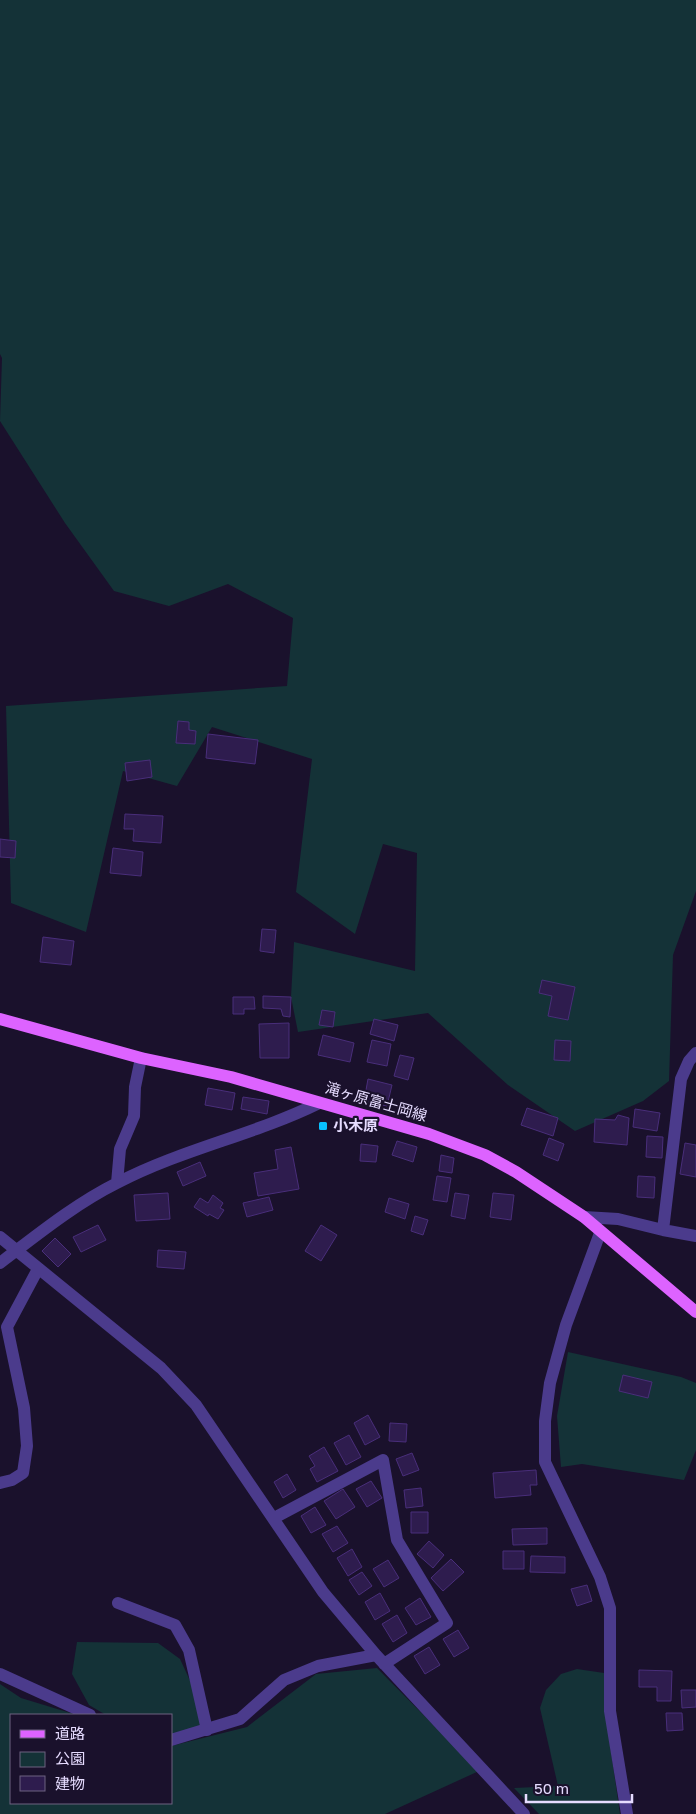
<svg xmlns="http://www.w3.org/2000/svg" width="696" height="1814" font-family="'Golos Text','Noto Sans JP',sans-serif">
  <rect width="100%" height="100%" fill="#1a112c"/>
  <path fill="#143237" d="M0,0H696V891L673,955L669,1081L643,1101L575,1131L508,1085L428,1013L298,1032L291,997L294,942L415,971L417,853L383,844L355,934L296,892L312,759L212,727L177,786L123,771L86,932L11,903L6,706L287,686L293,618L228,584L169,606L114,591L65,523L0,421L2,358L0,354Z
    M568,1352L681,1377L696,1383V1450L684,1480L582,1464L561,1467L557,1416Z
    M77,1642L158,1643L180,1659L193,1687L203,1725L171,1739V1715H106L89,1705L72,1674Z
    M377,1668L479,1771L385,1814H0V1684L21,1698L77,1715H11V1803H171V1746L247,1727L316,1674Z
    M577,1669L604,1673L606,1717L620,1814H539L514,1788L558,1786L540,1708L546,1690L561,1674Z"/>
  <path fill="#2e1c4e" stroke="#492e7a" d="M178,721L189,722V730L196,731L195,744L176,743Z
    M208,734L258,740L255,764L206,758Z
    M150,760L152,777L127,781L125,763Z
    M125,814L163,816L161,843L133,841L134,829H124Z
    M0,839L16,841L15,858L0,857Z
    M113,848L143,852L141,876L110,873Z
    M262,929L276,930L274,953L260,951Z
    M43,937L74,941L71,965L40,962Z
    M542,980L575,987L568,1020L548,1016L552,996L539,993Z
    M263,996L291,997L290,1017L283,1016L281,1009L263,1008Z
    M233,997H254L255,1009H244V1014H233Z
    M322,1010L335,1012L333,1027L319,1025Z
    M374,1019L398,1025L394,1041L370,1034Z
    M289,1023V1058H260L259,1024Z
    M323,1035L354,1043L350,1062L318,1055Z
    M372,1040L391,1044L387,1066L367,1062Z
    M555,1040L571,1041L570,1061L554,1060Z
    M400,1055L414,1058L408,1080L394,1076Z
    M368,1079L392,1085L387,1106L364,1101Z
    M208,1088L235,1093L232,1110L205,1105Z
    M243,1097L269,1101L267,1114L241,1109Z
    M527,1108L558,1118L553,1136L521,1125Z
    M635,1109L660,1113L657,1131L633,1127Z
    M618,1115L629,1118L627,1145L594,1142L595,1119L615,1120Z
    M647,1136L663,1137L662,1158L646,1157Z
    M549,1138L564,1144L558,1161L543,1155Z
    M397,1141L417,1147L413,1162L392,1155Z
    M685,1143L696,1145V1177L680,1174Z
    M361,1144L378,1146L376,1162L360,1161Z
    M291,1147L299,1189L258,1196L254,1173L278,1169L275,1150Z
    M441,1155L454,1158L452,1173L439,1171Z
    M200,1162L206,1176L183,1186L177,1172Z
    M437,1176L451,1178L447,1202L433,1200Z
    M638,1176L655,1177L654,1198L637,1197Z
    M168,1193L170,1219L136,1221L134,1195Z
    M455,1193L469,1195L465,1219L451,1216Z
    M493,1193L514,1195L511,1220L490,1217Z
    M213,1195L223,1203L220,1208L224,1210L218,1219L209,1214L208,1216L194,1207L200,1198L208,1203Z
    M269,1197L273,1210L247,1217L243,1203Z
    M389,1198L409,1204L405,1219L385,1212Z
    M415,1216L428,1220L423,1235L411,1231Z
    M98,1225L106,1240L81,1252L73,1237Z
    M321,1225L337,1235L321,1261L305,1251Z
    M55,1238L71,1254L58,1267L42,1251Z
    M158,1250L186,1252L184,1269L157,1267Z
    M623,1375L652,1382L648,1398L619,1391Z
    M368,1415L380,1437L365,1445L354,1423Z
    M390,1423L407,1424L406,1442L389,1441Z
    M349,1435L361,1457L346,1465L334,1443Z
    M324,1447L338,1471L317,1482L310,1469L315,1466L309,1456Z
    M412,1453L419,1470L403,1476L396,1459Z
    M536,1470L537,1485H530L531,1495L495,1498L493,1473Z
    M287,1474L296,1490L283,1498L274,1482Z
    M371,1481L382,1498L367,1507L356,1489Z
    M421,1488L423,1506L406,1508L404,1490Z
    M343,1489L355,1507L336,1519L324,1501Z
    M315,1507L326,1525L311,1533L301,1516Z
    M411,1512H428V1533H411Z
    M337,1526L348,1543L333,1552L322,1534Z
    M547,1528V1544L513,1545L512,1529Z
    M429,1541L444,1555L433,1568L417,1554Z
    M352,1549L362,1567L348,1576L337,1558Z
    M503,1551H524V1569H503Z
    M531,1556L565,1557V1573L530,1572Z
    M451,1559L464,1572L443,1591L431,1578Z
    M388,1560L399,1578L384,1587L373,1569Z
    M362,1572L372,1586L359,1595L349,1580Z
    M587,1585L592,1601L577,1606L571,1589Z
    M380,1593L390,1611L375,1620L365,1602Z
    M420,1598L431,1617L416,1625L405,1608Z
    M397,1615L407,1633L393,1642L382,1624Z
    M458,1630L469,1648L454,1657L443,1639Z
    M429,1647L440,1665L425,1674L414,1656Z
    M639,1670L672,1671L671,1701H657V1687H639Z
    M681,1690H696V1707L682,1708Z
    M666,1713H682L683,1730L667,1731Z"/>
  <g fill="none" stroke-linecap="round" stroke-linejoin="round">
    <path stroke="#4b3b8c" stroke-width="12" d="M117,1183L120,1149L134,1116L135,1087L141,1058
      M584,1217L618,1219L663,1230L696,1236
      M663,1230L681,1079L689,1061L696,1053
      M600,1233L566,1325L550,1383L545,1421V1462L600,1577L610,1608V1711L627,1814
      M0,1237L161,1368L196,1405L323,1592L376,1655L524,1814
      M0,1263C37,1235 75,1204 117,1183C182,1149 254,1135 319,1103
      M0,1483L12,1480L23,1473L27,1446L24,1408L7,1327L38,1269
      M274,1518L383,1460L397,1540L447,1623L384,1664
      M118,1603L175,1625L189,1650L207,1730
      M0,1674L90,1715
      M171,1740L240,1719L284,1680L318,1666L376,1655"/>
    <path stroke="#dd63ff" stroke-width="12" d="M0,1019L141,1058L231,1077L429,1134L485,1155L516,1172L584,1217L696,1312"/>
  </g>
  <rect fill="#08c0ff" stroke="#1a112c" stroke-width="2" x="318" y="1121" width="10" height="10" rx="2.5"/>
  <g text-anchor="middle" stroke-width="4.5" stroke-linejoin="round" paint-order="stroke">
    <g font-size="15" fill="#e6dcff" stroke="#1a112c">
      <text transform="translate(376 1102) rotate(16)" y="5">滝ヶ原富士岡線</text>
    </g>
    <g font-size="15" font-weight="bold" fill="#e6dcff" stroke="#1a112c" text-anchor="start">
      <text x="333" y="1131">小木原</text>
    </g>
  </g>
  <rect x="10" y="1714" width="162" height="90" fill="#1a112c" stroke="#6c6280"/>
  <rect x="20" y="1730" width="25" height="8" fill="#dd63ff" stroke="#6c6280"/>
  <text x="55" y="1739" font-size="15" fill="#e6dcff">道路</text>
  <rect x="20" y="1752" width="25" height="15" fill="#143237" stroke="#6c6280"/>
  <text x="55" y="1764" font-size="15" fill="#e6dcff">公園</text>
  <rect x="20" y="1776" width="25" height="15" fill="#2e1c4e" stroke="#6c6280"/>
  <text x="55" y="1789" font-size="15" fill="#e6dcff">建物</text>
  <path d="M526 1794v8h106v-8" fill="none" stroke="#e6dcff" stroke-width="2.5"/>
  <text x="534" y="1794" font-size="15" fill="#e6dcff" stroke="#1a112c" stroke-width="4" paint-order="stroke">50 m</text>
</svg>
